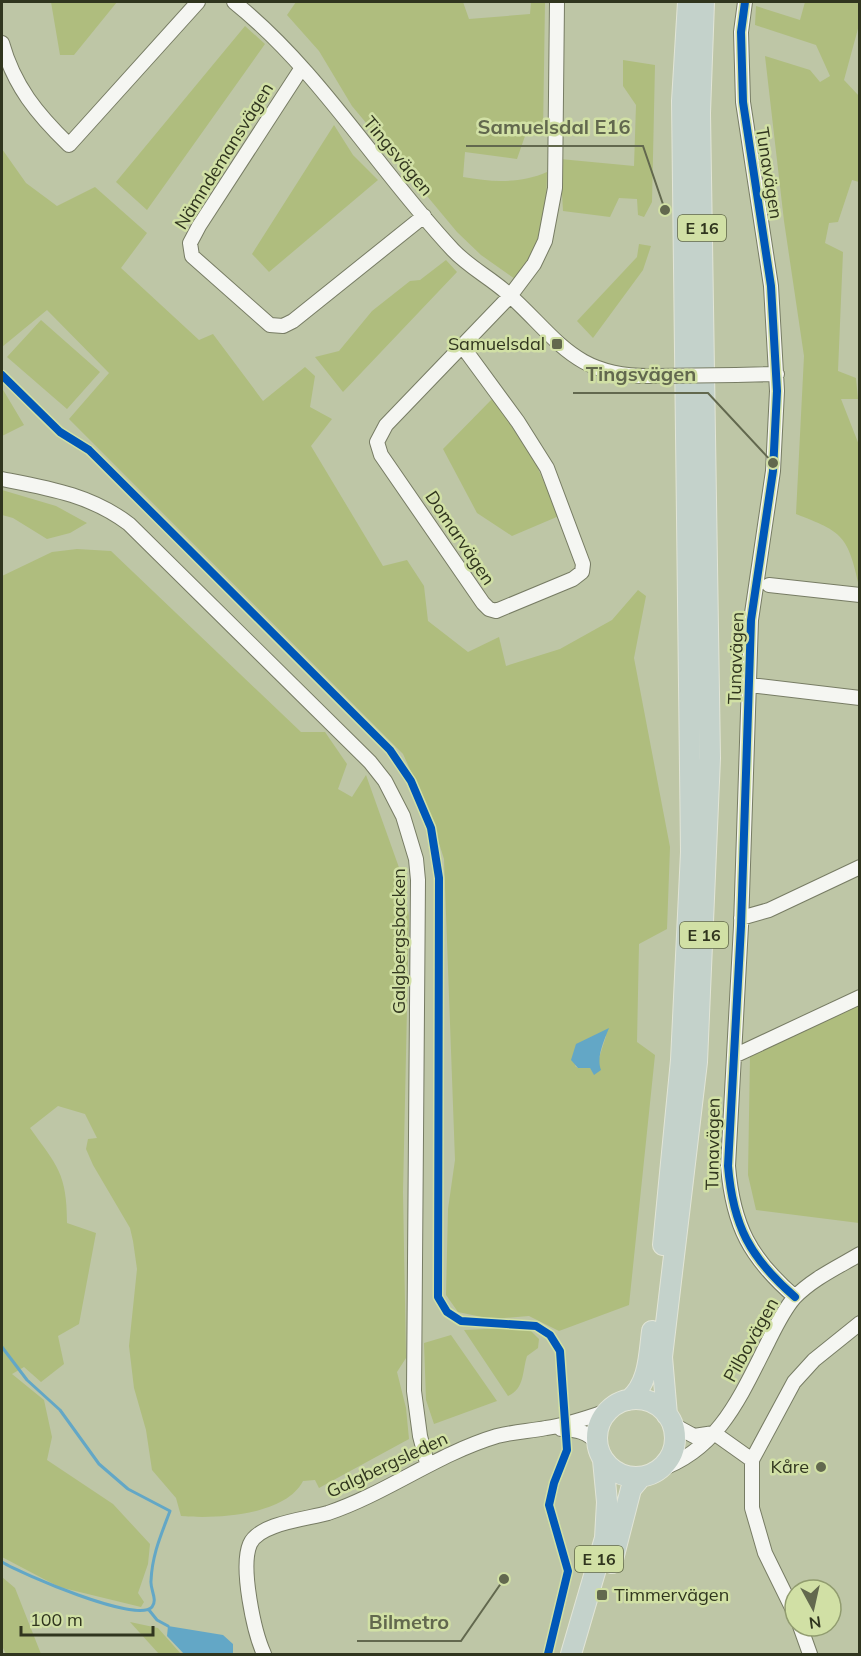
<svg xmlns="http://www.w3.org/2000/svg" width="861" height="1656" font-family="Mulish,sans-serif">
  <rect width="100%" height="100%" fill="#bec6a6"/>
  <path fill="#afbd7e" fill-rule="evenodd" d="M51,2H117L74,55H60Z
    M296,2H463L469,19L530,14L531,2H545L543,133L525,136L517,159L465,152L463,177C491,182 520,184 547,172L546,211L537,249L515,279L481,255L457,232L352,106L319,51L287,15Z
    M805,2H859V25L844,80L859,96V182L852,180L838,222L829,223L825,243L843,252L838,371L856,378L858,399H841L859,445V586C848,536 843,532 796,514L804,356L784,221L765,56L810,70L820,82L830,76L816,45L755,25L756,6L800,20Z
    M245,26L265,44L147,210L116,182Z
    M623,60L655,65L652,202L644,217L638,215L637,199L619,198L610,217L563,211L560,159L634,166L636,105L623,86Z
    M334,125L353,155L378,180L269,272L252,254Z
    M2,149L26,183L57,206L95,187L147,233L121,268L199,340L213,334L263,401L305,367L315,376L310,407L332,419L311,446L383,566L407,560L424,586L428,621L468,652L499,637L506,666L560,649L612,620L638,590L646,596L634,658L670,847L667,929L639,944L637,1042L655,1055L629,1305L559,1331L529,1316L491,1319L458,1312L446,1295L448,1209L455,1160L444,859L428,809L403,754L69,419L109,373L47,310L2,347ZM597,1035L606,1036L594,1074L590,1068H578L575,1066L591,1038Z
    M639,244L651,246L643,270L593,338L577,321L637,257Z
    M446,260L457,272L343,392L315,357L339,351L372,311L410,281L420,280Z
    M41,320L100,372L67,409L7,357Z
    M2,388L24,425L2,436Z
    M493,398L536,464L559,516L512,536L477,513L443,449Z
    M2,490L56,506L87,523L70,533L47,539L13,518L2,515Z
    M77,549L111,551L301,732H325L347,764L338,789L352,797L366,775L402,876L409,916L403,1192L406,1358L397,1372L406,1408L409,1439L319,1488L315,1480L303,1481C285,1516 215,1519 181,1516L176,1498L152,1470L146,1430L134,1388L129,1346L137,1269L133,1241L130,1228L93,1165L86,1149L88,1139L97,1138L85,1114L58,1106L30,1128C57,1166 67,1173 67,1223L96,1233L79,1324L58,1336L64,1364L41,1382L24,1367L12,1374L44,1400L52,1437L47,1460L113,1504L150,1544L148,1564L138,1593L144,1602L141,1607L59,1587L2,1557V576L52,552Z
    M859,1003V1223L756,1210L748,1175L750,1056Z
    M507,1328L530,1330L539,1339L538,1348L527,1356C522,1372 525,1388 508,1396L464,1330Z
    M451,1335L497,1401L434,1424L426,1400L424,1343Z
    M2,1577L15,1588L41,1654H6L2,1646Z
    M130,1622L158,1628L181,1654H159Z"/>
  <path fill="#63a7c6" d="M609,1028C604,1041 596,1057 601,1070L594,1075L590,1068H578L571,1060L576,1044Z
    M168,1626L223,1635L233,1644V1654H184L167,1636Z"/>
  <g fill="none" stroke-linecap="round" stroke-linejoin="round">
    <path stroke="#63a7c6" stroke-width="3" d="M2,1347L27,1380L60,1410L99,1464L128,1489L170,1511C161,1535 152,1555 151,1581C150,1589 158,1600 152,1607C137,1624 20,1573 2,1562
      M149,1610L157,1620L168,1626"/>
    <defs>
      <path id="minor" d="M234,2C320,71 378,170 453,250C469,267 489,277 506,292C558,338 573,378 654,376
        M745,2L741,32L743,102L771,286L777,391L773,471L751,620L741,926L728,1166C733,1226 750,1258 795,1297
        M2,43C14,86 37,114 69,145L198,2
        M301,69L199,226L190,243L192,256L270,325L283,326L293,321L424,216
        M463,347L518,422L547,468L583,564L582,572L573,579L496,611L489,609L483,603L381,455L377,442L386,425L510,296L534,264L545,241L555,188L557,2
        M736,375L777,374
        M2,479C48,488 91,495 129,524L370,762L385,781L403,816L416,859L418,880L414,1391L420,1436L427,1463
        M769,585L860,595
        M750,685L860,698
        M741,918L769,910L860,867
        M734,1056L860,997
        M672,1424L694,1436L714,1433
        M561,1429C577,1430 587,1431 598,1444
        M714,1433L752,1460
        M658,1470C719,1450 741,1395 768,1342C776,1326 783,1311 794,1298C812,1279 838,1267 860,1254
        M795,1614L765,1553L752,1508V1460L794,1382L814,1360L860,1323
        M800,1626L810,1654
        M264,1654C254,1632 240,1567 250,1544C259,1523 308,1519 328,1513C387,1493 437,1454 497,1436C513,1432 530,1431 546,1428C567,1425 587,1418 607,1411"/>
      <path id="highway" d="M663,1245L681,1060L691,852L682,101L688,2
        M597 1438a39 39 0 1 1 78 0a39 39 0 1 1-78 0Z
        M629,1400C649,1384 649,1355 652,1331
        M667,1415L662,1357L697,1062L710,758L700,113L704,2
        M612,1563L631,1489L641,1477
        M571,1654L605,1538L607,1502L603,1460"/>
    </defs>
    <use href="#minor" stroke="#777c64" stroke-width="16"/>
    <use href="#highway" stroke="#e2e5d7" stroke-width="22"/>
    <use href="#minor" stroke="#f5f6f2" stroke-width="14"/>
    <use href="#highway" stroke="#c4d2cb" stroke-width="20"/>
    <defs>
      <path id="minor-bridge" d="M654,376L736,375"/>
    </defs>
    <use href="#minor-bridge" stroke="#777c64" stroke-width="16" stroke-linecap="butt"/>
    <use href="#minor-bridge" stroke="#f5f6f2" stroke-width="14"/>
    <defs>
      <path id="cycleway" d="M745,2L741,32L743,102L771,286L777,391L773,471L751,620L741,926L728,1166C733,1226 750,1258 795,1297
        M2,375L60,432L89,450L390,750L411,781L431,828L439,878L438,1297L447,1312L461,1321L536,1326L550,1335L560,1351L567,1450L554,1483L549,1505L568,1571L548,1654"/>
    </defs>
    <use href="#cycleway" stroke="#d1e0a5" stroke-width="11"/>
    <use href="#cycleway" stroke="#0057b8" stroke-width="8"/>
  </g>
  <g fill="#62684e" stroke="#d1e0a5" stroke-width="2">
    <rect x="551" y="338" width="12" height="12" rx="3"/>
    <circle cx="821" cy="1467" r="6"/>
    <rect x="596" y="1589" width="12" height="12" rx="3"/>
  </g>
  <g text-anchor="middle" stroke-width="5" stroke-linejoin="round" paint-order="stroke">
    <g fill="#d1e0a5" stroke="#606846" stroke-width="1.5">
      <rect x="678" y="215" width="48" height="26" rx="4.5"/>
      <rect x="680" y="922" width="48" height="26" rx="4.5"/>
      <rect x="575" y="1546" width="48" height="26" rx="4.5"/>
    </g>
    <g font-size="16" font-weight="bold" fill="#30351e">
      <text x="702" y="234">E 16</text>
      <text x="704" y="941">E 16</text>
      <text x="599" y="1565">E 16</text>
    </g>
    <g font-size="18" fill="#30351e" stroke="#d1e0a5">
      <text transform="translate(224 156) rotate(-58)" y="6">Nämndemansvägen</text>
      <text transform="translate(398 156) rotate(50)" y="6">Tingsvägen</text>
      <text transform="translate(769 173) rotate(81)" y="6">Tunavägen</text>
      <text transform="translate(460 538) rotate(56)" y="6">Domarvägen</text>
      <text transform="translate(736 658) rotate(-88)" y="6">Tunavägen</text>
      <text transform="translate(399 941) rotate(-90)" y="6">Galgbergsbacken</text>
      <text transform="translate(713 1144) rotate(-89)" y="6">Tunavägen</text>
      <text transform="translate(751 1340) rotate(-61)" y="6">Pilbovägen</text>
      <text transform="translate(387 1465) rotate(-25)" y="6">Galgbergsleden</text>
    </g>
    <g font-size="18" fill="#30351e" stroke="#d1e0a5" text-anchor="end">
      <text x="545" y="350">Samuelsdal</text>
      <text x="809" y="1473">Kåre</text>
      <text x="614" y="1601" text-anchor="start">Timmervägen</text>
    </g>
  </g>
  <path fill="none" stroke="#62684e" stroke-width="2" d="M665 210L643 146H466M773 463L708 393H573M504 1579L461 1641H357"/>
  <g fill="#62684e" stroke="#d1e0a5" stroke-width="2">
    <circle cx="665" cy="210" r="6"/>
    <circle cx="773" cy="463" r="6"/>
    <circle cx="504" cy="1579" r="6"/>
  </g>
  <g font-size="20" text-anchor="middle" font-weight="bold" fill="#62684e" stroke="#d1e0a5" stroke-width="5" stroke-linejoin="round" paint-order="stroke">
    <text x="554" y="134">Samuelsdal E16</text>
    <text x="641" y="381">Tingsvägen</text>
    <text x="409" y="1629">Bilmetro</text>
  </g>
  <rect width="861" height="1656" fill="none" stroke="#30351e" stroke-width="6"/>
  <g transform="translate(813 1608) rotate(172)"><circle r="28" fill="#d1e0a5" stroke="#919c6f" stroke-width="1.5"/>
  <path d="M0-4.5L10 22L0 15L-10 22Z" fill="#62684e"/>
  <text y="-9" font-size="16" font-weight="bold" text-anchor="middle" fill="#30351e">N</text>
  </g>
  <path d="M21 1626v9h132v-9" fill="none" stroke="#30351e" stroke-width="3"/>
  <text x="30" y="1626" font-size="18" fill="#30351e" stroke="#d1e0a5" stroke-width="4.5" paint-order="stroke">100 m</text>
</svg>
